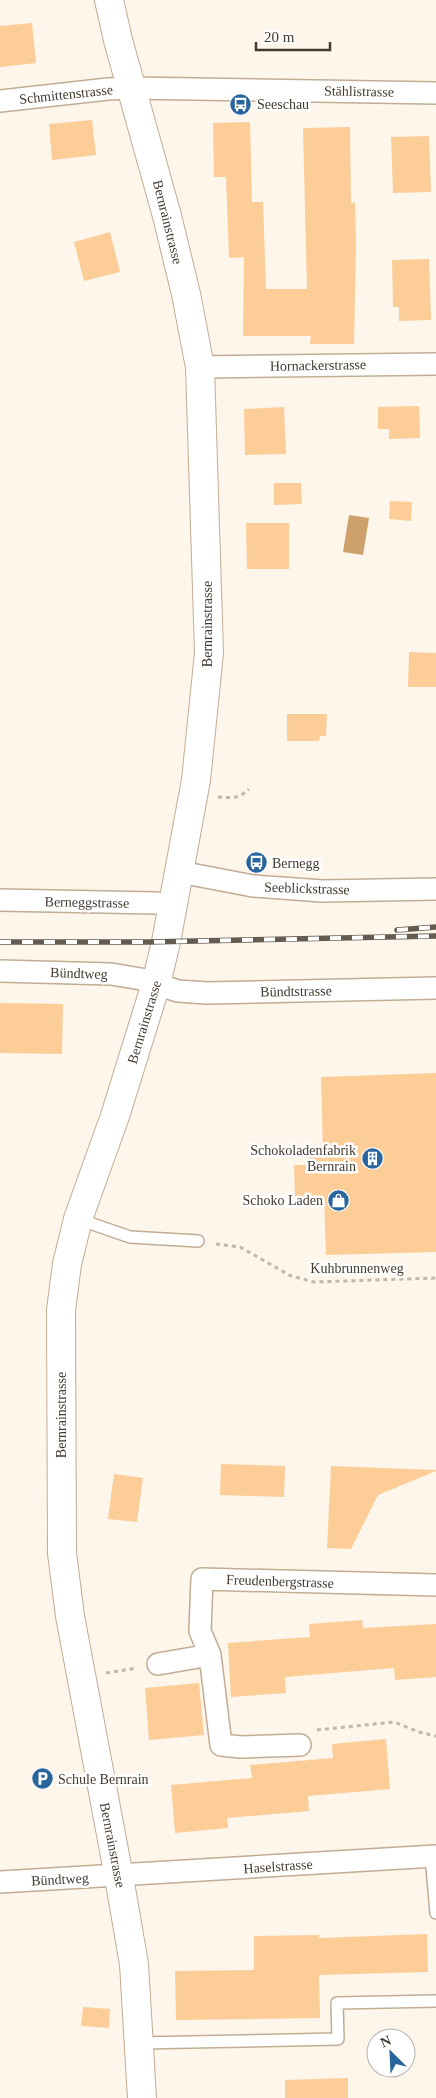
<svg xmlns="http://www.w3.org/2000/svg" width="436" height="2098" font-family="Georgia,serif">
  <rect width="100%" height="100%" fill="#fef5eb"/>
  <path fill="#cea06c" d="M349,515L369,518L363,555L343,552Z"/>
  <path fill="#fdcd98" d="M32,23L36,63L0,67V26Z
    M92,120L96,155L52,160L49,124Z
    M250,122L252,202H263L266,289H307L303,128L350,127L351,203H355L356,242L354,344H310L311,336H243L244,257L229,258L226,177H214L213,123Z
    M429,136L431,192L393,193L391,137Z
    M110,232L120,272L84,281L74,242Z
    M429,259L431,320L399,321V307H393L392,260Z
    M419,406L420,438L389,439V429H378V407Z
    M284,407L286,454L245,455L244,409Z
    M274,483H301L302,504L274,505Z
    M390,501L412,502L411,521L389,519Z
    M246,523H289V569H247Z
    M409,652L436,653V687H408Z
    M287,714H327L326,736H320L319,741H287Z
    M0,1003L63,1004L62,1054L0,1053Z
    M436,1073V1252L326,1255L324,1196L295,1197L294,1165H307V1151H323L321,1077Z
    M221,1464L285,1466L284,1497L220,1495Z
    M331,1466L436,1470V1471L378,1495L351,1549L327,1548Z
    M114,1474L143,1478L137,1522L108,1519Z
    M362,1620L363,1628L436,1624V1677L395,1680L394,1668L285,1677L286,1693L231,1697L228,1643L310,1637L309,1624Z
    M199,1683L204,1735L149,1740L145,1688Z
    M386,1739L390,1789L308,1796L309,1811L227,1818L228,1828L175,1833L171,1785L252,1778L250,1765L333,1758L332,1744Z
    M427,1934L428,1972L319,1975L320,2018L176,2020L175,1971L254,1970V1936L319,1935V1938Z
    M83,2007L110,2009L109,2028L81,2026Z
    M348,2078V2098H285V2080Z"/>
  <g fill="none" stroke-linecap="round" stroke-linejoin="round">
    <defs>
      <path id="service" d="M78,1219L130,1237L198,1241
        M431,1856L436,1913
        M139,2043L338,2039L337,2003L436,2001"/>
      <path id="minor" d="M0,101L108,89L131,88L436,93
        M200,367L436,364
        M180,872L253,886L322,891L436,889
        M0,900L156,903L173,905
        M0,971L111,974L141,979L178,991L207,993L436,988
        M158,1664L210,1655
        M300,1745L241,1747L221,1745L210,1655L200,1631L202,1579L436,1585
        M0,1882L436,1856"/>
      <path id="primary" d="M109,0L118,40L167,216L186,294L200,367L209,653L196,780L166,942L156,984L115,1116L78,1219L67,1264L61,1310L62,1553L70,1616L119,1877L134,1964L142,2098"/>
    </defs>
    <use href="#service" stroke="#c2ac94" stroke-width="14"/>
    <use href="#minor" stroke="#c2ac94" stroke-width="24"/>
    <use href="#primary" stroke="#c2ac94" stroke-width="30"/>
    <path stroke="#c0b7ad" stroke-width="3" stroke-dasharray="4 4" stroke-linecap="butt" d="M218,797C231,798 239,799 249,789
      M216,1244L240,1247L291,1276L314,1282L436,1278
      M106,1673L137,1668
      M317,1730L394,1722L419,1732L436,1736"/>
    <use href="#service" stroke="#fff" stroke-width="11"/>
    <use href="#minor" stroke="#fff" stroke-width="21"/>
    <use href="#primary" stroke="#fff" stroke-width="28"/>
    <defs>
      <path id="rail" d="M397,930L436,927
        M0,942H148L436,936"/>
    </defs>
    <use href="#rail" stroke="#645b51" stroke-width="5.5"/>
    <use href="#rail" stroke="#fff" stroke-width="4" stroke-dasharray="11" stroke-linecap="butt"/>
  </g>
  <defs>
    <symbol id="bus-disc" viewBox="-11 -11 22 22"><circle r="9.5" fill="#29659d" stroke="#fff"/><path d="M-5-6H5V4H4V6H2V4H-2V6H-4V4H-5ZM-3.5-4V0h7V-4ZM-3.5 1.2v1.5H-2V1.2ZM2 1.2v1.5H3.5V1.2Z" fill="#fff"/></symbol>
    <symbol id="building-disc" viewBox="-11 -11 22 22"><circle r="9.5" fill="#29659d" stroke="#fff"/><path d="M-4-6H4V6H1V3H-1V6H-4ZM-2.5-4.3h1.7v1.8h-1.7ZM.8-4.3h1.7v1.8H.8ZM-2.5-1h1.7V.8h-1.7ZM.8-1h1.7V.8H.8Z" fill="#fff"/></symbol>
    <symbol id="shop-disc" viewBox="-11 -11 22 22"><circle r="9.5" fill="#29659d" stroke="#fff"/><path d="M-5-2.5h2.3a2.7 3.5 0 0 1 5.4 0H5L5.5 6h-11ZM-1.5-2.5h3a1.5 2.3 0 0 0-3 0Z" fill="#fff"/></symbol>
    <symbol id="parking-disc" viewBox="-11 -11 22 22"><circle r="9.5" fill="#29659d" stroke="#fff"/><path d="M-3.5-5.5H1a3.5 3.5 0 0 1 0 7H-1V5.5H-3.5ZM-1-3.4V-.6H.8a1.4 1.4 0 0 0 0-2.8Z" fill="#fff"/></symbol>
  </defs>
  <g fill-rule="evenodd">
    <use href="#bus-disc" x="228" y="92" width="25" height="25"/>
    <use href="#bus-disc" x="244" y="850" width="25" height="25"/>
    <use href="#building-disc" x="360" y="1146" width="25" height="25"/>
    <use href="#shop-disc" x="326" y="1188" width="25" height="25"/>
    <use href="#parking-disc" x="30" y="1766" width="25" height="25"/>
  </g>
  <g text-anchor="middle" stroke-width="5" stroke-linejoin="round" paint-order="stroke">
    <g font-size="14" fill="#433a30" stroke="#fff">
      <text transform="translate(359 91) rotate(1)" y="5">Stählistrasse</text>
      <text transform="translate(66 94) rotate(-6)" y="5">Schmittenstrasse</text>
      <text transform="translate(168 222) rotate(76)" y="5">Bernrainstrasse</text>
      <text transform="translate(318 365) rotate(-1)" y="5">Hornackerstrasse</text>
      <text transform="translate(207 624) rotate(-90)" y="5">Bernrainstrasse</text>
      <text transform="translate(307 888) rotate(2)" y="5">Seeblickstrasse</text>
      <text transform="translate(87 902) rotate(1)" y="5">Berneggstrasse</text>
      <text transform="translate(79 973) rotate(2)" y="5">Bündtweg</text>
      <text transform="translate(296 991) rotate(-1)" y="5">Bündtstrasse</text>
      <text transform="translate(144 1022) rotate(-73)" y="5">Bernrainstrasse</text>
      <text x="357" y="1273">Kuhbrunnenweg</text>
      <text transform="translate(61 1415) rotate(-90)" y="5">Bernrainstrasse</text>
      <text transform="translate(280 1581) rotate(2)" y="5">Freudenbergstrasse</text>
      <text transform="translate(113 1845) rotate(79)" y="5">Bernrainstrasse</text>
      <text transform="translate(278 1866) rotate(-4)" y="5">Haselstrasse</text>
      <text transform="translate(60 1879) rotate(-3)" y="5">Bündtweg</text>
    </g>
    <g font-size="14" fill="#433a30" stroke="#fff" text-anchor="start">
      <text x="257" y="109">Seeschau</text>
      <text x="272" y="868">Bernegg</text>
      <text x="356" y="1155" text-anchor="end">Schokoladenfabrik<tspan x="356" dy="16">Bernrain</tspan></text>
      <text x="323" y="1205" text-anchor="end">Schoko Laden</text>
      <text x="58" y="1784">Schule Bernrain</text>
    </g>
  </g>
  <g transform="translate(391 2053) rotate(336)"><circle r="24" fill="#ffffff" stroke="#b4b0ac"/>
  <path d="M0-4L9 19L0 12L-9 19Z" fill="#29659d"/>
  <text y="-8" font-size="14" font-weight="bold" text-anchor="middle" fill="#433a30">N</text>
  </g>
  <path d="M256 42v8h74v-8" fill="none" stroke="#433a30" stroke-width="2.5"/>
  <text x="264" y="42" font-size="15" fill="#433a30" stroke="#ffffff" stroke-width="4" paint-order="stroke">20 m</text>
</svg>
